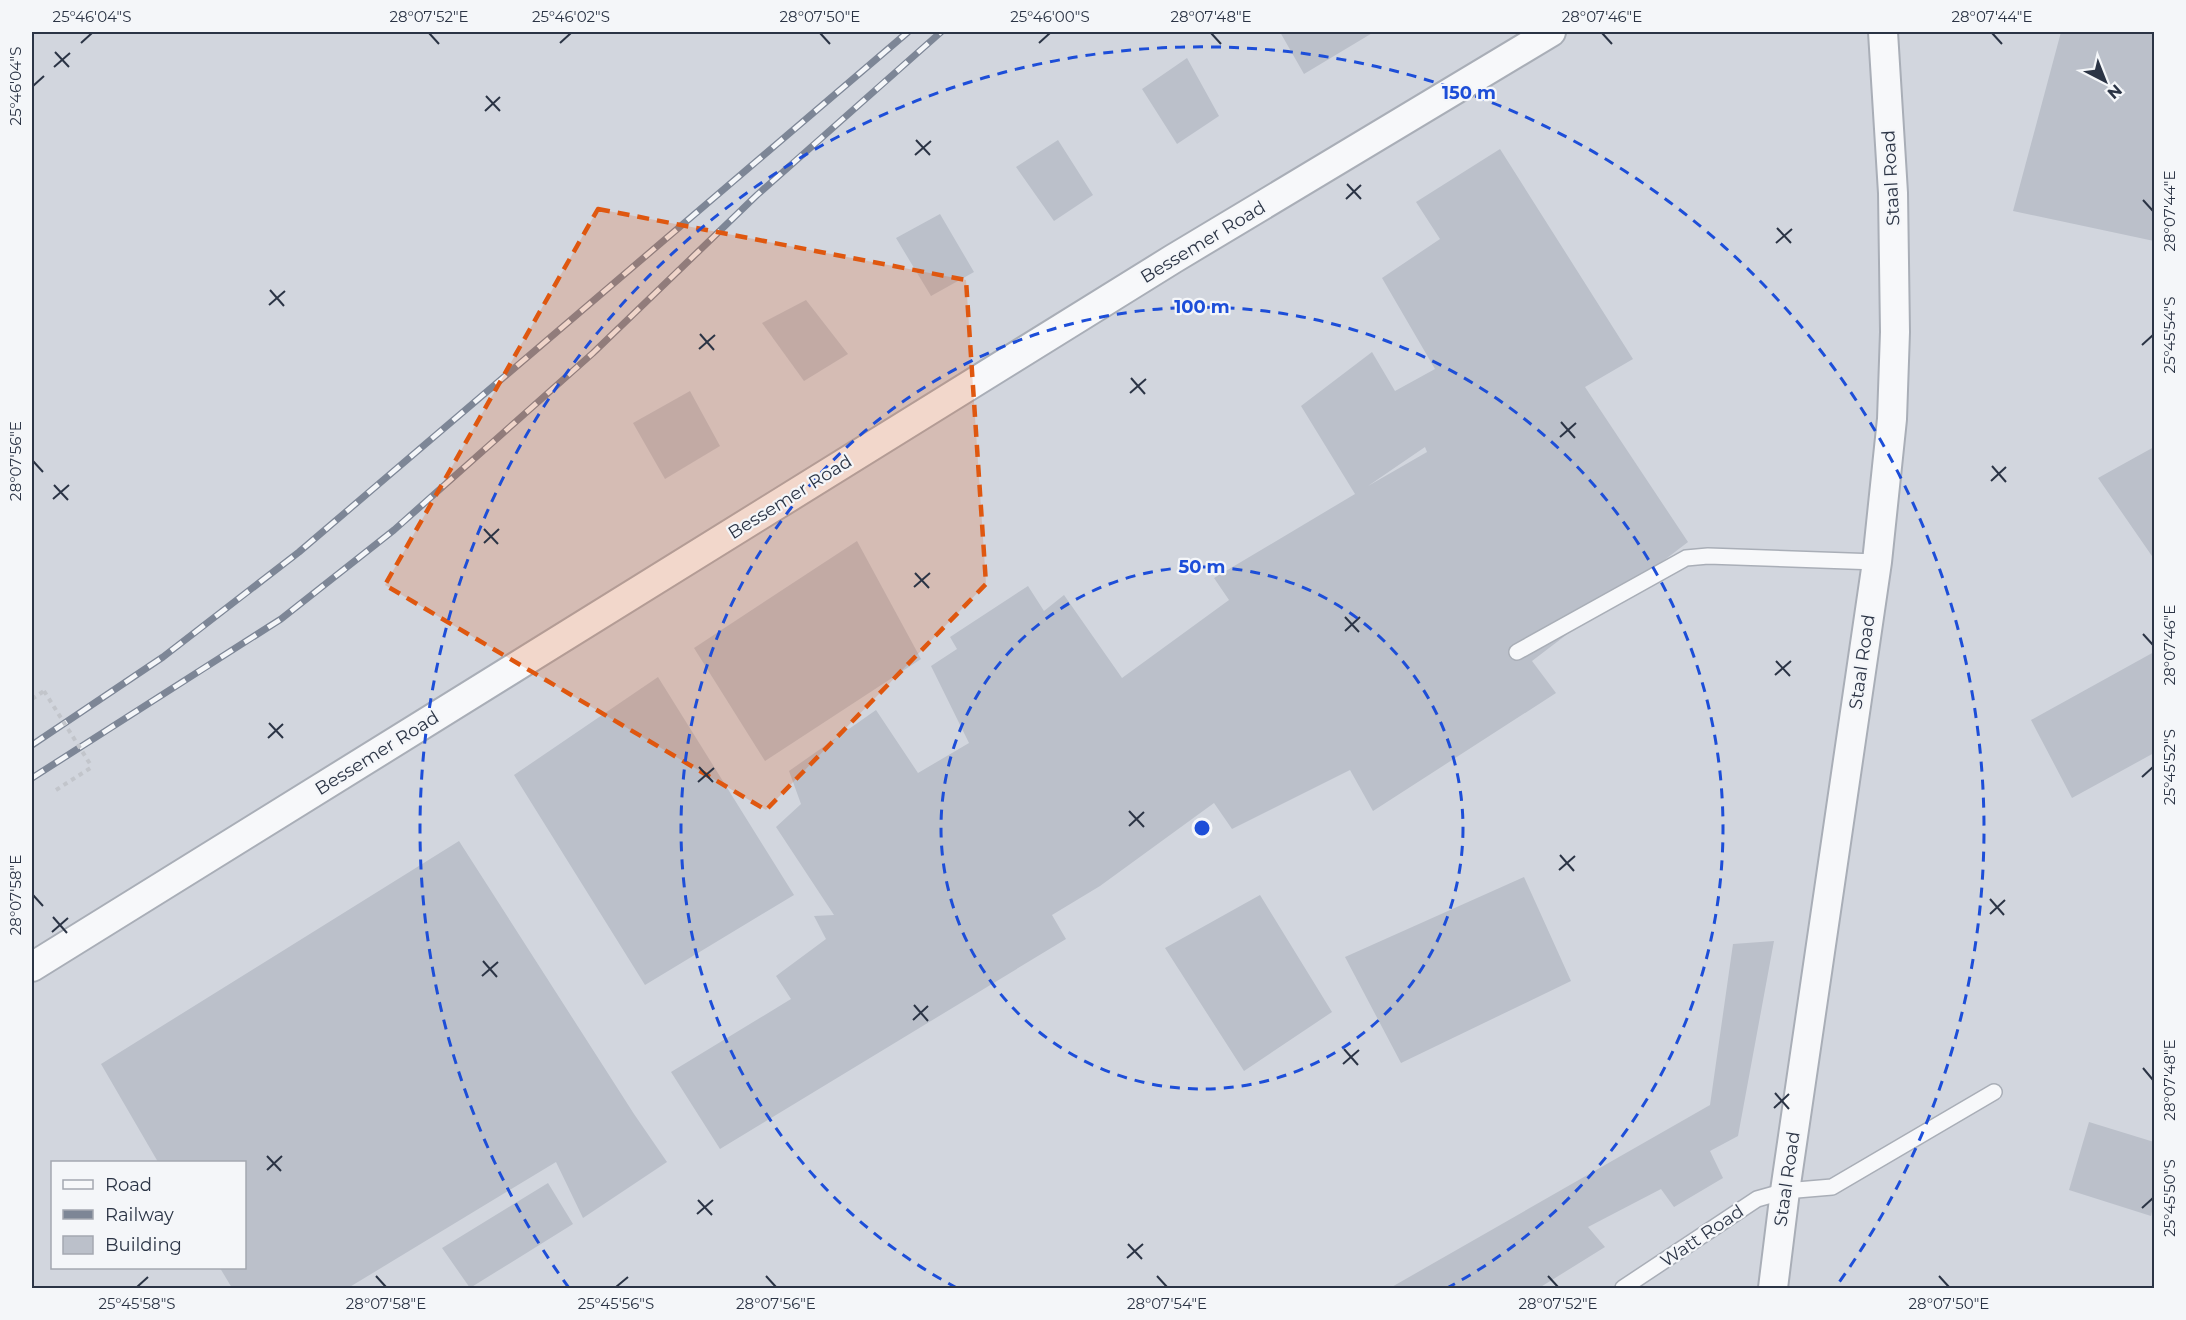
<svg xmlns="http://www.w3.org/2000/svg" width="2186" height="1320" font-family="Montserrat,sans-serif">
  <rect width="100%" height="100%" fill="#e4e7ec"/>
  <path fill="#d2d6de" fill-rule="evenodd" d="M32,32H2154V1288H32ZM52,1162H244V1268H52Z"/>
  <path fill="#bbc0ca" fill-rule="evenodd" d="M1280,32H1374L1304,74Z
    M2061,32H2154V241L2013,211Z
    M1187,58L1219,116L1177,144L1142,89Z
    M1058,140L1093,195L1054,221L1016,167Z
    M1500,149L1633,359L1585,387L1688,542L1532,661L1556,693L1373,811L1350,770L1232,829L1214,803L1100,886L1052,915L1066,939L720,1149L671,1072L791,999L776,976L826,939L814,916L834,915L776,827L801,804L789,771L876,710L918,773L969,743L931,666L957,649L950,637L1028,586L1044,611L1064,595L1122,678L1229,600L1214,578L1355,494L1301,406L1372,352L1395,391L1435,369L1382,278L1440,239L1416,202ZM1425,447L1427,452L1368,486Z
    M940,214L974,272L931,296L896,238Z
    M806,300L848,354L804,381L762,323Z
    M690,391L720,446L665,479L633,423Z
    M2154,447V559L2098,478Z
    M857,541L921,659L765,761L694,648Z
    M2154,652V753L2072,798L2031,720Z
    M658,677L794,895L645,985L514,775Z
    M459,841L634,1114L667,1162L583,1218L556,1162L348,1288H232L220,1268H244V1162H158L101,1064Z
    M1524,877L1571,981L1401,1063L1345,957Z
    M1260,895L1332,1012L1244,1071L1165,948Z
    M1774,941L1738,1136L1710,1151L1723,1178L1674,1207L1661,1189L1588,1227L1605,1247L1539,1288H1390L1710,1105L1733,944Z
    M2089,1122L2154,1142V1203L2151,1216L2069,1190Z
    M548,1183L573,1224L470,1288L442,1248Z"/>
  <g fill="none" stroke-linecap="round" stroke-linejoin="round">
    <defs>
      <path id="service" d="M1517,652L1686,558L1708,556L1877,562
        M1623,1288L1757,1199L1785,1191L1832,1187L1994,1092"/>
      <path id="minor" d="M32,967L1173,259L1551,32
        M1773,1288L1785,1191L1877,562L1892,419L1895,332L1893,193L1883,32"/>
    </defs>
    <use href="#service" stroke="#a9aeb7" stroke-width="18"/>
    <use href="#minor" stroke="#a9aeb7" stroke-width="32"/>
    <path stroke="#c2c5cb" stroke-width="4" stroke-dasharray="4.5 4.5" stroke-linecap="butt" d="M32,699L44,691
      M56,790L92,767"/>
    <use href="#service" stroke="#f7f8fa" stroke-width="15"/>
    <use href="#minor" stroke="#f7f8fa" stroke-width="28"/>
    <defs>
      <path id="rail" d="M32,745L163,657L299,552L908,32
        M32,778L281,619L394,530L593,353L757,195L941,32"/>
    </defs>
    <use href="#rail" stroke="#7d8696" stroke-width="7"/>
    <use href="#rail" stroke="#f4f6f9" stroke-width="4.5" stroke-dasharray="14" stroke-linecap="butt"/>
    <path stroke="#c2c5cb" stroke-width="4" stroke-dasharray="4.5 4.5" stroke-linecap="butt" d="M44,691L92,767"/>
  </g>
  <path fill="#df570f" fill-opacity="0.2" stroke="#df570f" stroke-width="4.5" stroke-dasharray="12 8" stroke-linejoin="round" d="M598,209L966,280L986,584L766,810L385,585Z"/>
  <path fill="none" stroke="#2b3445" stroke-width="2" d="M429,33L439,44M820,33L830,44M1211,33L1221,44M1602,33L1612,44M1992,33L2002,44M81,43L92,33M560,43L571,33M1039,43L1050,33M55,52L69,67M54,67L70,53M33,86L44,76M486,96L500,111M485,111L500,97M916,140L930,155M915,155L931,141M1347,184L1361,199M1346,199L1361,185M2143,200L2153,211M1777,228L1791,243M1776,243L1792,229M270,290L284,306M269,305L285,291M700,334L714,350M2142,345L2153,335M699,349L715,335M1131,378L1145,394M1130,393L1146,379M1561,422L1575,438M1560,437L1576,423M33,461L43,472M1992,466L2006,482M1991,481L2006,467M54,485L68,500M53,499L69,485M484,529L498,544M484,543L499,529M915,573L929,588M914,587L930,573M1345,617L1359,632M1345,631L1360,617M2143,634L2153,645M1776,661L1790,676M1775,675L1791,661M269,723L283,738M268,738L283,724M699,767L713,782M2142,777L2153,767M698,782L714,768M1129,811L1144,827M1129,826L1144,812M1560,855L1574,871M1559,870L1575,856M33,895L43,906M1990,899L2004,915M1990,914L2005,900M53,917L67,933M52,932L68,918M483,961L497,977M482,976L498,962M914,1005L928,1021M913,1020L928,1006M1344,1049L1358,1065M1343,1064L1359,1050M2143,1068L2153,1080M1775,1093L1789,1109M1774,1108L1789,1094M267,1156L281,1171M267,1170L282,1156M698,1200L712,1215M2142,1208L2153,1198M697,1214L713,1200M1128,1244L1142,1259M1127,1258L1143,1244M376,1276L386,1287M766,1276L776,1287M1157,1276L1167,1287M1548,1276L1558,1287M1939,1276L1949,1287M137,1287L148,1277M616,1287L628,1277"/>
  <g fill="none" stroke="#1d4ed8" stroke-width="3" stroke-dasharray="10 8">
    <circle cx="1202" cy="828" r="261"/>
    <path d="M957 1288A521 521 0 1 1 1447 1288"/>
    <path d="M569 1288A782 782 0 1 1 1835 1288"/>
  </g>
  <g text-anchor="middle" stroke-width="4.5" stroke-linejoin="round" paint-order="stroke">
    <g font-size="18" fill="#2b3445" stroke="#f4f6f9">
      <text transform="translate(1891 178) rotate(-93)" y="6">Staal Road</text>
      <text transform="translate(1203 242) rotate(-31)" y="6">Bessemer Road</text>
      <text transform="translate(790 497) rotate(-32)" y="6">Bessemer Road</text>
      <text transform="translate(1862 662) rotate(-82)" y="6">Staal Road</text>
      <text transform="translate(377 753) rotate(-32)" y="6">Bessemer Road</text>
      <text transform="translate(1787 1179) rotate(-82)" y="6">Staal Road</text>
      <text transform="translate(1702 1236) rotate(-34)" y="6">Watt Road</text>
    </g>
  </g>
  <circle cx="1202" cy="828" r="9" fill="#1d4ed8" stroke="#f4f6f9" stroke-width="3"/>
  <g font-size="18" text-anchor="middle" font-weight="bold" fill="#1d4ed8" stroke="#f4f6f9" stroke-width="4.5" stroke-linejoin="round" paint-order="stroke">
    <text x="1469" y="99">150 m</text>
    <text x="1202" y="313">100 m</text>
    <text x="1202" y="573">50 m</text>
  </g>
  <rect width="2186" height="1320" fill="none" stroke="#f4f6f9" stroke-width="66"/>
  <rect x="51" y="1161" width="195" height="108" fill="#f4f6f9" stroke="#a4a8b1" stroke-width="1.5"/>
  <rect x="63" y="1180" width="30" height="9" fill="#f7f8fa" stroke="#a4a8b1" stroke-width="1.5"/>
  <text x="105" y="1191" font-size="18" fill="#2b3445">Road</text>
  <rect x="63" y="1210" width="30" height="9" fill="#7d8696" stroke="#a4a8b1" stroke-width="1.5"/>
  <text x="105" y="1221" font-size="18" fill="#2b3445">Railway</text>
  <rect x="63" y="1236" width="30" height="18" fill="#bbc0ca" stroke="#a4a8b1" stroke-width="1.5"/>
  <text x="105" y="1251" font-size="18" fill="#2b3445">Building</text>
  <g transform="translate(2105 81) rotate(138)" stroke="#f4f6f9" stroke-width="4.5" paint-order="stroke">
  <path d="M0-4.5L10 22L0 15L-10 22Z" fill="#2b3445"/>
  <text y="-9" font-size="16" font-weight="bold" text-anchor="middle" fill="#2b3445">N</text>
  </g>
  <rect x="33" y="33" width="2120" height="1254" fill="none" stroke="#2b3445" stroke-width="2"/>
  <g font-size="15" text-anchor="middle" fill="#2b3445">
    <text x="92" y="22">25°46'04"S</text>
    <text x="429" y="22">28°07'52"E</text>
    <text x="571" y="22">25°46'02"S</text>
    <text x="820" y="22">28°07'50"E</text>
    <text x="1050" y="22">25°46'00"S</text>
    <text x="1211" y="22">28°07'48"E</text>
    <text x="1602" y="22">28°07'46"E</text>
    <text x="1992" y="22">28°07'44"E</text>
    <text transform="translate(16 86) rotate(-90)" y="5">25°46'04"S</text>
    <text transform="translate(2170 211) rotate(-90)" y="5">28°07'44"E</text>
    <text transform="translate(2170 335) rotate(-90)" y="5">25°45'54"S</text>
    <text transform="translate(16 461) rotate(-90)" y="5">28°07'56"E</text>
    <text transform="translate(2170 645) rotate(-90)" y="5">28°07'46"E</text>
    <text transform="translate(2170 767) rotate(-90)" y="5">25°45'52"S</text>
    <text transform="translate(16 895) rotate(-90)" y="5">28°07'58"E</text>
    <text transform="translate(2170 1080) rotate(-90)" y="5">28°07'48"E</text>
    <text transform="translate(2170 1198) rotate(-90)" y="5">25°45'50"S</text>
    <text x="137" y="1309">25°45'58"S</text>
    <text x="386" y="1309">28°07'58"E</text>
    <text x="616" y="1309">25°45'56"S</text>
    <text x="776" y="1309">28°07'56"E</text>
    <text x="1167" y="1309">28°07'54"E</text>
    <text x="1558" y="1309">28°07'52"E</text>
    <text x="1949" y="1309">28°07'50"E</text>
  </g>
</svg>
